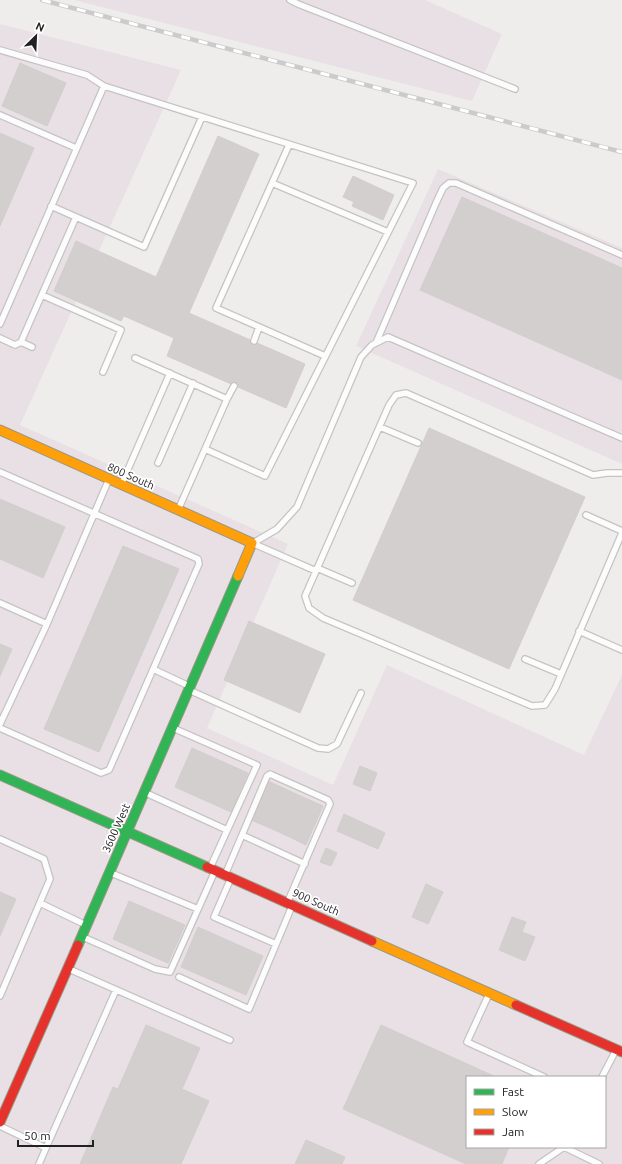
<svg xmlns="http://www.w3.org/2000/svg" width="622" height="1164" font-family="Ubuntu,sans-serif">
  <rect width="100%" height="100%" fill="#efedeb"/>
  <path fill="#e8e0e5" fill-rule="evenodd" d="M74,0H425L502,34L472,101Z
    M0,24L181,70L20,425L288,544L207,728L333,785L387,665L584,755L622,675V1164H0ZM467,1077H605V1147H467Z
    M438,169L622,248V464L356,346Z"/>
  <path fill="#d2cfce" stroke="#d2cecc" d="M20,63L66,83L47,126L2,106Z
    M0,133L34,148L0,226Z
    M218,136L259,154L189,313L305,364L286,408L167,356L174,338L124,316L121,321L54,291L76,241L156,277Z
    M353,176L394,195L383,220L352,206L354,202L343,197Z
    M462,197L622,268V380L420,290Z
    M429,428L585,497L509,669L353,600Z
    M0,499L65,527L43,578L0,559Z
    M123,546L179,569L99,752L44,729Z
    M249,621L325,654L300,713L224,680Z
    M0,644L12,649L0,676Z
    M192,748L248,773L231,812L175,787Z
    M360,766L377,773L370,791L353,784Z
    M268,781L296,794L279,832L251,820Z
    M296,794L323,806L306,845L279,832Z
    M344,814L385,833L378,849L337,831Z
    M326,848L337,853L331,866L320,862Z
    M426,884L443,892L428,924L412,917Z
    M0,892L16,899L0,936Z
    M129,901L157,913L140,951L113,939Z
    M157,913L185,925L168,963L140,951Z
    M512,917L526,922L522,932L535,937L525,961L499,950Z
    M198,927L263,956L246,995L181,967Z
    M146,1025L200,1048L172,1112L118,1089Z
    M381,1025L496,1077H467V1147H509L502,1164H466L343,1109Z
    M113,1087L172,1112L182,1089L209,1101L181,1164H80Z
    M306,1140L345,1157L342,1164H295Z"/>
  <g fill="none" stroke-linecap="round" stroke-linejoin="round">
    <defs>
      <path id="lane" d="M290,0L298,4L515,89
        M0,50L87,75L104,86
        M0,115L76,148
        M289,145L216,308L325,356
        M272,183L388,232
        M76,217L144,247L202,117
        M42,295L121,330L103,372
        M0,324L104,86L413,183L265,476L205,449L178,510
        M0,338L15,345L21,342L76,217L51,206
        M254,341L259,327
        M21,342L32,347
        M376,343L436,203L443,188L449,183H456L622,255
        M135,358L227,399L205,449
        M227,399L234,386
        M380,427L418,443
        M158,463L193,383
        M0,472L198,559L199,564L109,770L101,773L0,728
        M622,473H607L593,475L406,393L396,395L389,405L305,596L309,608L323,618L532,706L545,705L555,689L622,533
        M122,483L170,373
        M586,515L622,531
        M252,543L316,571
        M253,543L277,529L297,507L361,357L372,345L388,337L622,438
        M317,568L352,583
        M0,603L47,624
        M579,631L622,650
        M525,659L561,674
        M153,669L189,686
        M189,690L318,748L328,749L337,744L361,693
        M0,724L47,624L109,479
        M173,728L257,765L210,868
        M146,793L227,830
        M242,835L305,864
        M0,839L44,859L50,879L0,996
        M111,873L198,909
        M225,875L267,776L270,774L272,775L328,800L330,804L288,901
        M231,878L214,917L276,944
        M40,903L86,925
        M83,937L155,969L170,972L215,871
        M69,969L230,1040
        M179,977L249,1009L292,906
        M489,994L467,1042L544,1077
        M602,1077L616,1050
        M0,1126L46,1148L116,990
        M564,1147L599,1164
        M39,1164L46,1148
        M539,1164L564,1147"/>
      <path id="fast" d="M0,775L207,867
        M78,945L238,576"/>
      <path id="slow" d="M0,430L252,543L238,576
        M372,941L516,1005"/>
      <path id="jam" d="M207,867L372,941
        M516,1005L622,1052
        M0,1122L78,945"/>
    </defs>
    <use href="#lane" stroke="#c5c4c3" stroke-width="8"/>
    <use href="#fast" stroke="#999884" stroke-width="11"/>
    <use href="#slow" stroke="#999884" stroke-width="11"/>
    <use href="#jam" stroke="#999884" stroke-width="11"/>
    <use href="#lane" stroke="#fdfcfc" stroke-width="5.5"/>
    <use href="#fast" stroke="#30b455" stroke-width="9"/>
    <use href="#slow" stroke="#ff9f0a" stroke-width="9"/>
    <use href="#jam" stroke="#e5322d" stroke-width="9"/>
    <defs>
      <path id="rail" d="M42,0L622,152"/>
    </defs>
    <use href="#rail" stroke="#cbcbcb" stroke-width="4.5"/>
    <use href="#rail" stroke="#fff" stroke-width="3" stroke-dasharray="9" stroke-linecap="butt"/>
  </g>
  <g text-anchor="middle" stroke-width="3.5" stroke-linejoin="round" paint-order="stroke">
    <g font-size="11" fill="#212121" stroke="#fff">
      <text transform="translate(131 476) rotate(24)" y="4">800 South</text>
      <text transform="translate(116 828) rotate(-66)" y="4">3600 West</text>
      <text transform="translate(316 902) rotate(24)" y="4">900 South</text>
    </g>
  </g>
  <rect x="466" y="1076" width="140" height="72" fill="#ffffff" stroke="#a6a6a6"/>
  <rect x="474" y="1089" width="20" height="6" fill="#30b455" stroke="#a6a6a6"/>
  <text x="502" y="1096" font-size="12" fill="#212121">Fast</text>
  <rect x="474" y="1109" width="20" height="6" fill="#ff9f0a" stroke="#a6a6a6"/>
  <text x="502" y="1116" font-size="12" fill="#212121">Slow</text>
  <rect x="474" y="1129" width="20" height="6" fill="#e5322d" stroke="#a6a6a6"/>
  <text x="502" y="1136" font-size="12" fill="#212121">Jam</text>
  <g transform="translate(36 36) rotate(24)" stroke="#ffffff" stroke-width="3" paint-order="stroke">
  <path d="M0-3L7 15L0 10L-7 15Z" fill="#212121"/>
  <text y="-6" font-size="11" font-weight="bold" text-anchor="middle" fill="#212121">N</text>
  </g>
  <path d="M18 1140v6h75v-6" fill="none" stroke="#212121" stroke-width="2"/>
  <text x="24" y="1140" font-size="12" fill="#212121" stroke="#ffffff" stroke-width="3" paint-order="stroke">50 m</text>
</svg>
